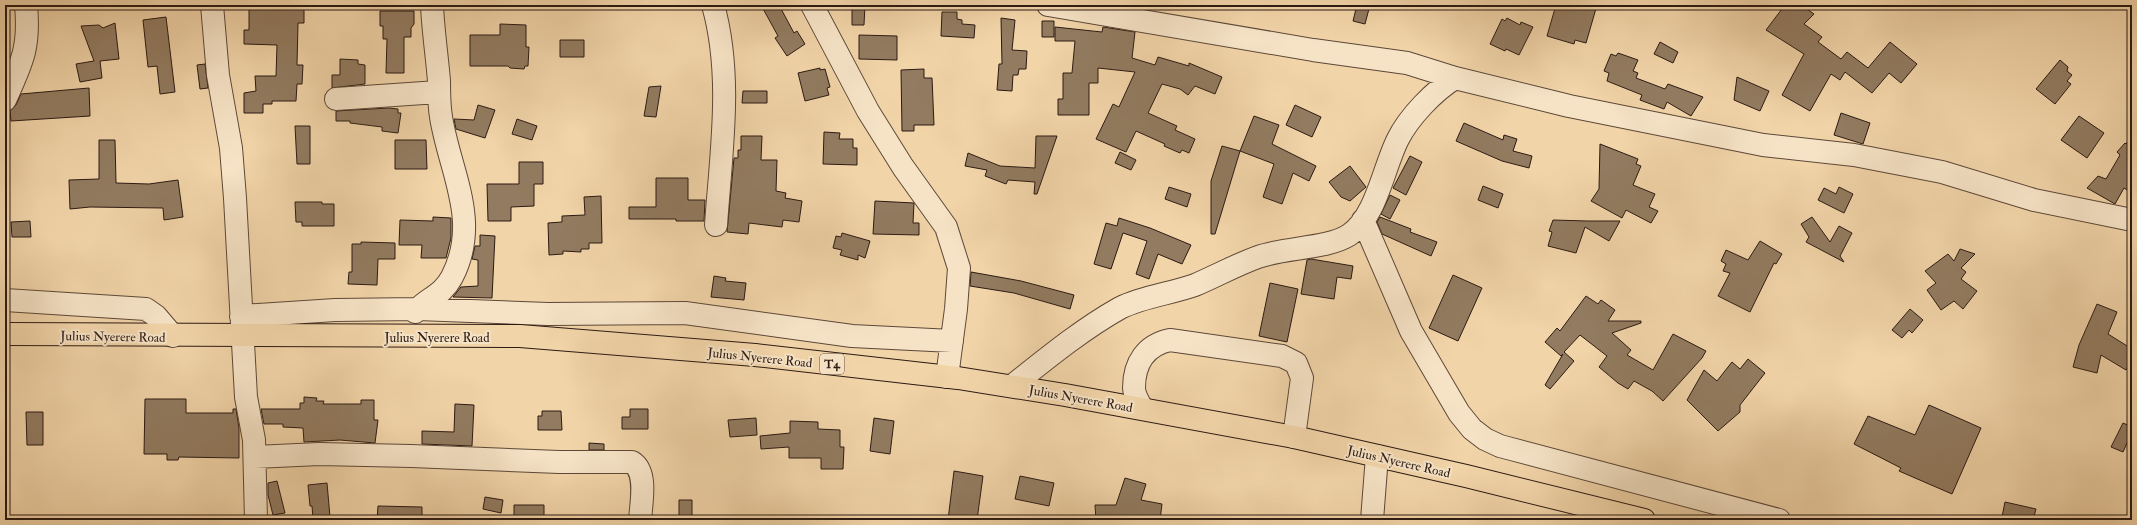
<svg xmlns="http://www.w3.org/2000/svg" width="2137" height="525" font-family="'IM FELL Double Pica',serif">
  <rect width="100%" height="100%" fill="#f1d4a8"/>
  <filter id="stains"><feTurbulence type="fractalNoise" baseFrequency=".005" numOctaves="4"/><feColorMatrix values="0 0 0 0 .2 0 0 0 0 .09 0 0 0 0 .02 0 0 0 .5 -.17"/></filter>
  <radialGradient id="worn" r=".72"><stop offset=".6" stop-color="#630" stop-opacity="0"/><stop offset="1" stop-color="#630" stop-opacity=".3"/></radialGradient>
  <path fill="#927b60" stroke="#2c1a13" d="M249,5H304V23H298L297,65H303L302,84H297L296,101H272V104H263V113H244V93L256,91L255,76H276L277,45L244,44V30H249Z
    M761,5H779L794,33L797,31L805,44L787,56L775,38L778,36Z
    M852,5H865L864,25H852Z
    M1357,5H1370L1365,24L1353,21Z
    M1556,5H1597L1586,43L1575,40L1574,44L1547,36Z
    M1785,5H1801L1814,14L1804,24L1822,37L1818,42L1841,59L1847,52L1868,68L1890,42L1917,64L1901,83L1889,73L1872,93L1845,72L1840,80L1831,74L1810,111L1782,95L1804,54L1766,30Z
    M380,11H414V24L411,28V37H404V73H386L387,39H383V26H380Z
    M942,12H957V19L962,20V24L975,25L974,38L941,36Z
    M166,17L175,92L160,94L157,66L148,67L143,20Z
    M1001,18L1015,20L1012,50L1027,51L1026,69H1019L1018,75H1013L1012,91L997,90L999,64H1002Z
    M1507,18L1520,25L1521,22L1533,27L1519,55L1506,49L1505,51L1490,44L1502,19L1505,21Z
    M1042,21H1054V37H1042Z
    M115,23L119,59L100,61L102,78L80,82L76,64L94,61L81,26L99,25L103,28Z
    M500,24L526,25V47H529L528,66H525L524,69L510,68L508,66H470V35H500Z
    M1055,27L1102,32L1103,27L1135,32L1132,58L1155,65L1158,57L1189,66V63L1222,77L1215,94L1195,86L1188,95L1180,89L1162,84L1148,113L1177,126L1175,130L1195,139L1189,153L1182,150L1180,153L1164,146L1165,144L1136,131L1126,152L1096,139L1113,104L1119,107L1135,72L1098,68V83H1089V115H1058V99H1063V73H1072L1075,41H1055Z
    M859,35L897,36V60L859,59Z
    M560,40H584V57H560Z
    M1660,42L1678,52L1673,63L1654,54Z
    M1618,53L1638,60L1633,71L1638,73L1636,78L1665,89L1668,84L1703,97L1691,116L1667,102L1664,109L1640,100L1642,95L1607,81L1609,73L1604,71L1611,54L1616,56Z
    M340,59L358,60V64L365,65V84L332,88V75H340Z
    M2060,60L2068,67L2067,71L2072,75L2067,81L2071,84L2055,104L2036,89Z
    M205,64L208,88L200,89L197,65Z
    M820,68V70L825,69L830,87L827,88L829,95L805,101L798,73Z
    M924,69V78H932L934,125H914V131H902L901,70Z
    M1737,77L1769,91L1760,111L1734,100Z
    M661,86L656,117L644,116L649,87Z
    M89,88L90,116L11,121L10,111L16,105L21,94Z
    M743,91H767V103H742Z
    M478,105L495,110L485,138L456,129L454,119L474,120Z
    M1295,105L1321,117L1312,137L1286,125Z
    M389,108L398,109V113H401L398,133L382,131V127L350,123V121H336V111Z
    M1841,113L1870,123L1863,144L1834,135Z
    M1254,116L1279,125L1272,144L1316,166L1309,181L1293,173L1282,204L1263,197L1274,164L1240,151Z
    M2079,116L2104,133L2087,158L2061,140Z
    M517,119L537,126L532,140L512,134Z
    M1464,123L1503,140L1504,135L1517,139L1513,151L1532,156L1529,168L1502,161L1456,141Z
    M295,126H310V164H297Z
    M824,132L840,133L839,139H853V148H857V165L823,164Z
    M2132,134V193L2124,188L2115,204L2087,188L2098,176L2106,179L2120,155L2117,152L2125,143L2126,144Z
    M741,136H762L761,160H777L776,191L786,193L785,198L802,201L799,222L783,220L782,227L749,223L748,234L727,232L734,158H738V150H741Z
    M1036,136H1057L1037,194H1034L1035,182L1008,180L1006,184L985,176L987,170L965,166L968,153L1000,166L1035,168Z
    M99,140H115L116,183L149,184L178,180L183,217L164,220L163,208L90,207L70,209L69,180L99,179Z
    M395,140H426L427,169H395Z
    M1600,144L1638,159L1636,164L1641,166L1633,185L1655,194L1649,207L1658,211L1651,223L1626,210L1622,218L1591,201L1599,189Z
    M1222,146L1240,151L1215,234H1211V181Z
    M1120,152L1136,160L1131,170L1115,163Z
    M1410,156L1422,162L1406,195L1393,188Z
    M519,162H543V184H534V206L511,207V221H488L487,184H519Z
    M1350,166L1366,187L1350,201L1341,197L1329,182Z
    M656,178H688V200H705L704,221H676V219H629V207H656Z
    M1483,186L1503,194L1498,208L1478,200Z
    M1169,187L1191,194L1187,207L1165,199Z
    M1839,187L1853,194L1844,213L1818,200L1824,188L1836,194Z
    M1390,195L1400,200L1390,219L1381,214Z
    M601,196L602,243H589V249H581V252L563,251V254L549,255L548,223L562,222V216L585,215L584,197Z
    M875,201L914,203L913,223H919V235L873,234Z
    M295,202H322V204H334V226H302V222H296Z
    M433,217L451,218V238L446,258H421L422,245H399L400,220L433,221Z
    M1380,217L1411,229L1410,232L1437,242L1431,256L1382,234L1377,222Z
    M1812,217L1830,242L1839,226L1852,233L1840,256L1844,262L1806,242L1809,237L1801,224Z
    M1119,218L1150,228L1191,245L1182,264L1158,254L1149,279L1136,274L1147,241L1123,233L1111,269L1094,264L1106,223L1117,226Z
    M1553,220L1587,221H1620L1609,241L1585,227L1576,253L1548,246L1552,232L1549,231Z
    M30,221L31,237H12L11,222Z
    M842,233L870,241L865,258L858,255V260L840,255L842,250L833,248L836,236L841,237Z
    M480,235L495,236L492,298L453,297L461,287L478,286V260L472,259L475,246H480Z
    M1760,241L1782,254L1776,264L1774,263L1750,312L1718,296L1730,273L1723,271L1726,264L1721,261L1726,250L1748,260Z
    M361,242L395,243V259H378L377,285L348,284L349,272H352V244H361Z
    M1960,249L1975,254L1961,268L1966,272L1961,279L1977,291L1963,309L1954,301L1941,310L1927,290L1936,283L1925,271L1948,254L1954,261Z
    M1311,259L1353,266L1351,279L1337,277L1334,299L1301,294L1307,260Z
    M971,272L1021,281L1074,295L1070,309L1014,293L970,286Z
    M1453,275L1482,288L1458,341L1429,328Z
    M714,276L726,278L725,281L746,283L744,300L711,297Z
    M1270,283L1298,289L1287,342L1259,336Z
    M1586,296L1598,304L1601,300L1615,310L1608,321H1641V323L1612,333L1631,350L1627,355L1653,370L1673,334L1706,351L1702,358L1663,401L1652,391L1634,381L1628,389L1618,383L1599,367L1607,356L1580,335L1564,352L1574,361L1550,389L1545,385L1563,354L1561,356L1545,342L1557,328L1560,331Z
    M2097,304L2117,312L2108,334L2132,349V361L2126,370L2101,355L2097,373L2073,367L2079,345Z
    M1910,309L1923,320L1912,333L1909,330L1902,338L1892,330Z
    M1748,359L1765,373L1740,405V412L1718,431L1687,400L1704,370L1717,381L1732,362L1740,369Z
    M304,397L317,398L316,401H324L323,404H361V400H374V420H378L375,443L340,440L304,442L303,428L283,427V424H264L261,409H300V403H304Z
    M145,399H186V413H233V409H236L239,428V458L179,457L178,460H167V454H144Z
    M455,404L474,405L472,446L422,444V431L454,432Z
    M1929,405L1981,428L1952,494L1899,471L1901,468L1854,444L1868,416L1915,435Z
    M630,409H648V429H622V417H630Z
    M542,411H561L562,430H538V416H542Z
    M26,412H43V445H27Z
    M756,418L757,435L730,437L728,420Z
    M874,418L894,421L890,454L870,451Z
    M790,421L818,422V429L840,430V447H844L843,469H821V458H789V447L761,449L760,436L790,433Z
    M2123,423L2132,427V432L2123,452L2111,447Z
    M589,443L604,444V450H589Z
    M954,471L983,476L977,520H948Z
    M1020,476L1054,483L1049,506L1015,499Z
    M1125,478L1146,484L1141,500L1162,504L1160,520H1096L1095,505H1116Z
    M277,481L285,513L273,515L268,495V483Z
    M327,483L330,517L313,518L312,506H310L308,485Z
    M485,497L503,500L501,513L483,509Z
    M679,500H692V516H679Z
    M2005,502L2036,509L2033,520H2018L2002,517Z
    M514,505H544V520H514Z
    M378,506L422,507V519L377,520Z"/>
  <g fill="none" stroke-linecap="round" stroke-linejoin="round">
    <defs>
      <path id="minor" d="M212,5L218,75L231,148L235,198L246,397L254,440L256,520
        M713,5C733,76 721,152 716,225
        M812,5L868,111L903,167L946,227L959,268L956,309L947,377
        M1048,5L1313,50L1407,63L1455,78L1569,106L1763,145L1854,155L1942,172L2034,200L2132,220
        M336,99L438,92
        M5,100C22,62 30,48 26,5
        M1363,220L1411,331L1459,413L1472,429L1485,439L1500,446L1779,520
        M5,300L146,309L156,316L173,336
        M415,312C427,298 442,296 452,277C481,221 450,173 441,117C439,105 439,93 439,81C437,56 433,30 432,5
        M241,316L335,310L418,309L548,314L685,313L852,336L952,341
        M1012,386C1046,359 1081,330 1120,308C1144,296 1170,294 1195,285C1216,276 1236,265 1258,257C1285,247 1327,249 1349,235C1376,218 1384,166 1398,139C1409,117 1434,91 1455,78
        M1142,408C1139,403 1134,394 1134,388C1134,363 1146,345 1170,340L1282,356L1296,363L1302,378L1294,437
        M255,457L319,454L411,456L559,462H632C648,472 641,503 640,520
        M1372,520L1377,456"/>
      <path id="highway" d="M5,334L520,336L755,355L958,378L1065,395L1294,437L1466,476L1644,520"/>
    </defs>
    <use href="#minor" stroke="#5d4838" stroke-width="24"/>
    <use href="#highway" stroke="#2c1a13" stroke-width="24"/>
    <use href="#minor" stroke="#f6e3c6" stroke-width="22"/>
    <use href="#highway" stroke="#f1d4a8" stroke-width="22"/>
  </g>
  <g text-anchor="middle" stroke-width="4" stroke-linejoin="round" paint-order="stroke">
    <rect fill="#f6e3c6" stroke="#695649" stroke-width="1" x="820" y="354" width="24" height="20" rx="3"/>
    <g font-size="12" font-weight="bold" fill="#2c1a13">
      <text x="832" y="368">T4</text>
    </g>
    <g font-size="13" fill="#2c1a13" stroke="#f6e3c6">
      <text transform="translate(113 336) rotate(1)" y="5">Julius Nyerere Road</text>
      <text x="437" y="342">Julius Nyerere Road</text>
      <text transform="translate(760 357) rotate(6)" y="5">Julius Nyerere Road</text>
      <text transform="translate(1081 398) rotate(10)" y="5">Julius Nyerere Road</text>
      <text transform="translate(1399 461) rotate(13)" y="5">Julius Nyerere Road</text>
    </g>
  </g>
  <rect width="2137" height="525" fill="none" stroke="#f1d4a8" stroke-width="20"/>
  <rect x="6" y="6" width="2125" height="513" fill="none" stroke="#2c1a13" stroke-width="2"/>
  <rect x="10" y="10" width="2117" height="505" fill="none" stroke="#2c1a13"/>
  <rect width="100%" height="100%" filter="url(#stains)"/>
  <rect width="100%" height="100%" fill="url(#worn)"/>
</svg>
